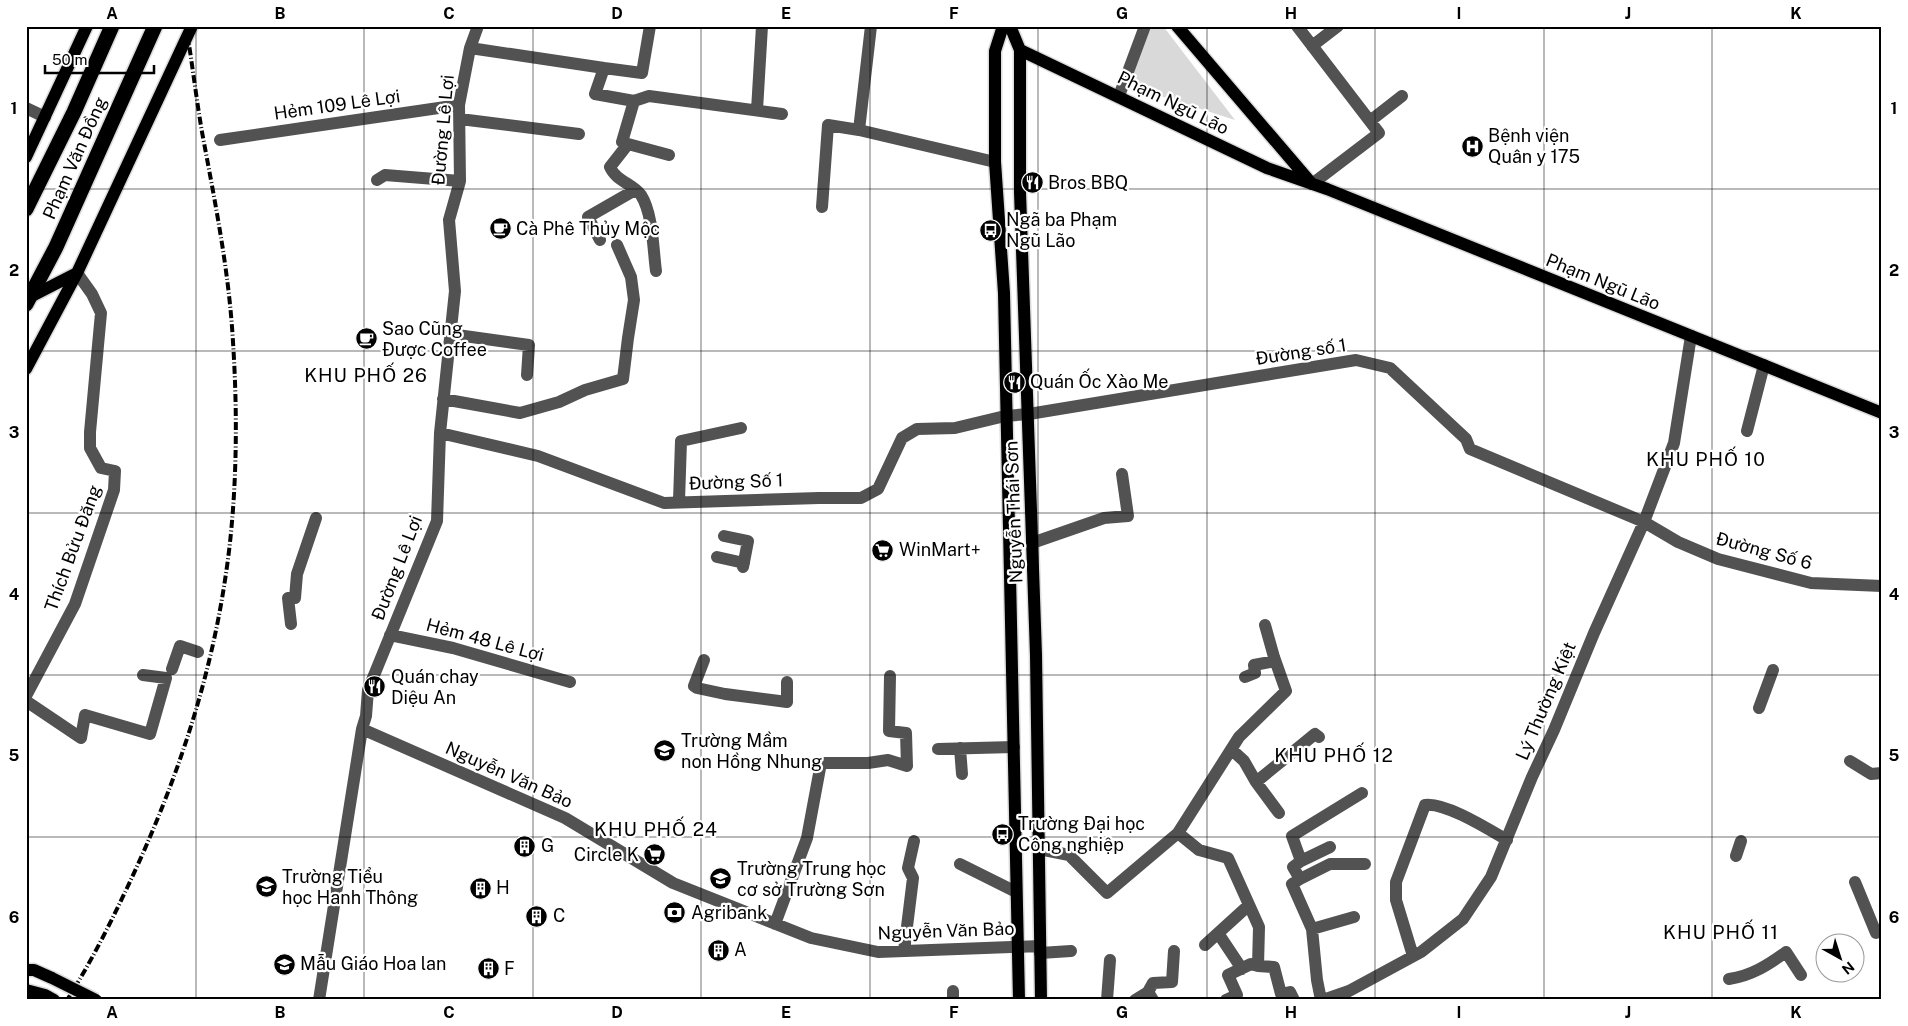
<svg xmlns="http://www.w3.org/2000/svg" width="1908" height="1026" font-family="'Public Sans',sans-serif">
  <rect width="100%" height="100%" fill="#fff"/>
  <path fill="#d9d9d9" d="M1149,26H1163L1235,120L1126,85Z"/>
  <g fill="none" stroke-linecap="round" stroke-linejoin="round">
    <defs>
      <path id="major" d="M1003,26L995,51V162L1004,293L1019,1000
        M1010,26L1020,50V192L1036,655L1041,1000
        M1177,26L1312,184
        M1020,50L1267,168L1327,189L1882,413
        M26,157L87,26
        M30,297L77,273
        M26,369L77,273L192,26
        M26,970H34L52,978
        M26,990L45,995L54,1000"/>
      <path id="highway" d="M26,209L74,112L112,26
        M26,304L56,247L155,26"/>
    </defs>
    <use href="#major" stroke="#dbdbdb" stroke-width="15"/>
    <use href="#highway" stroke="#dbdbdb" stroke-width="18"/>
    <path stroke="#525252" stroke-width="12" d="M1297,26L1379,133L1312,184
      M1312,46L1338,26
      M470,48L604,68L595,94L634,101L622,142L628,144L610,167C616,181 633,184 641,195C653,214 653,249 656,271
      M604,68L642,73L650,26
      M1119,96L1145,26
      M634,101L649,96L782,114
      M26,108L45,117
      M757,110L762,26
      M460,119L579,134
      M1370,121L1402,96
      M859,130L871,26
      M220,140L459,105
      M628,144L669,155
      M377,180L385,175L460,181
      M822,207L828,125L859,130L995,162
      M600,240L588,217L635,190
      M450,334L529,345L527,375
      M443,399L520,413L559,402L585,390L623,379L628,338L634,300L631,277L617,245
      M1747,431L1764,365
      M440,433L538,456L664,503L819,498H861L878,489L902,438L917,429L955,428L1005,416L1029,414L1356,360L1390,368L1466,439L1470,449L1644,522L1678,542L1718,559L1811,583L1882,586
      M679,501L681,441L741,428
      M724,536L748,541L743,567
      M1032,543L1104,518L1128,516L1122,474
      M717,557L744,563
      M291,624L288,598H295L297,574L316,518
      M390,635L453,648L570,682
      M704,660L694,686L697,688L725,694L787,702V682
      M172,669L180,646L198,652
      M1245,677L1255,673L1254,665L1275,661
      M26,696L75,604L114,490L115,471L101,468L90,448V432L101,313L92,294L77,273
      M26,701L81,738L85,715L150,734L166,678L143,675
      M1759,708L1773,670
      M362,729L565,818L673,883L811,938L878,952L1040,946
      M960,748L962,774
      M938,749L1014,747
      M1232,750L1244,761L1256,782L1279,813
      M1850,761L1871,774L1882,773
      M1256,782L1315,734L1319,737
      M1178,833L1199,850L1228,858L1259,927L1258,966L1274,967L1281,994L1290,992L1294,1000
      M1039,849L1069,855L1107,893L1178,833L1239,737L1286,691L1274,657L1265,625
      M1736,856L1741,841
      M1301,861L1330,847
      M960,864L1016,892
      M1300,879L1330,864H1365
      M1855,882L1876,933
      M775,924L807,838L821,763H868L888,760L907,766L906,733L889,731L890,676
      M1312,929L1354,917
      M1218,933L1242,969
      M1205,945L1249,905
      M904,951L913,878L908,868L914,841
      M1040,953L1071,951
      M1413,956L1396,900V882L1425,805C1445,802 1488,829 1507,840
      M1729,979C1751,976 1768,965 1786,952L1801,975
      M953,991V1000
      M1148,992L1153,983L1172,982L1174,951
      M319,1000L362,729L366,716L368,690L437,521L440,433L455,291L449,220L460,181L459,105L470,48L478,26
      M1107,1000L1110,960
      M1135,1000L1148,992L1153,1000
      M1226,1000L1237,995L1228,975L1251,964L1258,966
      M1321,1000L1317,980L1312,929L1292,884L1300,879L1293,867L1301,861L1292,836L1362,793
      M1323,1000L1349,991L1421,952L1463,919L1491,877L1532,777L1554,730L1594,633L1644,522L1674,443L1691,336"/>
    <use href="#major" stroke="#000" stroke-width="12"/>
    <use href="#highway" stroke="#000" stroke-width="15"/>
    <path stroke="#000" stroke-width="4" stroke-dasharray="8 2.5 1 2.5" stroke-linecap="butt" d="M67,1000C90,964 109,926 127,888C173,791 209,687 225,580C237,504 238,419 233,342C229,271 215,202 202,132C196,97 192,61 186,26"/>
    <defs>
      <path id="major-bridge" d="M52,978L96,1000"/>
    </defs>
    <use href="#major-bridge" stroke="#dbdbdb" stroke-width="15" stroke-linecap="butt"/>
    <use href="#major-bridge" stroke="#000" stroke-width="12"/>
  </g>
  <path fill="none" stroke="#000" stroke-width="1" stroke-opacity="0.55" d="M196,26V1000M364,26V1000M533,26V1000M701,26V1000M870,26V1000M1038,26V1000M1207,26V1000M1375,26V1000M1544,26V1000M1712,26V1000M26,189H1882M26,351H1882M26,513H1882M26,675H1882M26,837H1882"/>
  <defs>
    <symbol id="hospital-disc" viewBox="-11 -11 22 22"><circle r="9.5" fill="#000" stroke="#fff"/><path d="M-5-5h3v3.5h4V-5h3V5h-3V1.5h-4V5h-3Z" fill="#fff"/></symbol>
    <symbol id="restaurant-disc" viewBox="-11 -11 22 22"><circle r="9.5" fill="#000" stroke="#fff"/><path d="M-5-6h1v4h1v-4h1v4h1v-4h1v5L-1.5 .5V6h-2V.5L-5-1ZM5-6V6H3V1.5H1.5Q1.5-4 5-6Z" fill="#fff"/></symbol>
    <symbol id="cafe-disc" viewBox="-11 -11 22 22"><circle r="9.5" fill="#000" stroke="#fff"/><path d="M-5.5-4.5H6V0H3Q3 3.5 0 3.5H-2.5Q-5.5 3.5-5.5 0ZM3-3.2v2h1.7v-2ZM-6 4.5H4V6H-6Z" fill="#fff"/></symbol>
    <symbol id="bus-disc" viewBox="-11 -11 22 22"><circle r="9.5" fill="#000" stroke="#fff"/><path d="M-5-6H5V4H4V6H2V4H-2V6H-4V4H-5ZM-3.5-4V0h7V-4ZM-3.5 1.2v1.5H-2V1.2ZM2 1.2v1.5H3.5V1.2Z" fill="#fff"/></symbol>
    <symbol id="supermarket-disc" viewBox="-11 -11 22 22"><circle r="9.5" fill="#000" stroke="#fff"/><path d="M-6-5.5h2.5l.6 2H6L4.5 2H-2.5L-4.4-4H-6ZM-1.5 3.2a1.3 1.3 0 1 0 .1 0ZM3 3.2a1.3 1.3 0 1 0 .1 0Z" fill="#fff"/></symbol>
    <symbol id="school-disc" viewBox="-11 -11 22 22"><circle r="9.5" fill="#000" stroke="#fff"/><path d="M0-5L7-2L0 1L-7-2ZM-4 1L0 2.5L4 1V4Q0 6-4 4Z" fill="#fff"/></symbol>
    <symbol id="building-disc" viewBox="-11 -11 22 22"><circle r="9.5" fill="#000" stroke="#fff"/><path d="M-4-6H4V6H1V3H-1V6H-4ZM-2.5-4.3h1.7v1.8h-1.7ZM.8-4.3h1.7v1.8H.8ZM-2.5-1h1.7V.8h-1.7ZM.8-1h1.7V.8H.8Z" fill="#fff"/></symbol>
    <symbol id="bank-disc" viewBox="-11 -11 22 22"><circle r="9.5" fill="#000" stroke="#fff"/><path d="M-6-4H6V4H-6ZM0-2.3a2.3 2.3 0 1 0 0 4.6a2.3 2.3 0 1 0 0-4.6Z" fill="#fff"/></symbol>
  </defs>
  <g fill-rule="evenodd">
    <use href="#hospital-disc" x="1460" y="134" width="25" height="25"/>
    <use href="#restaurant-disc" x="1020" y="170" width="25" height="25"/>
    <use href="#cafe-disc" x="488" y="216" width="25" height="25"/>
    <use href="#bus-disc" x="978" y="218" width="25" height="25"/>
    <use href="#cafe-disc" x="354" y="326" width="25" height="25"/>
    <use href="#restaurant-disc" x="1002" y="370" width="25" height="25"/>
    <use href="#supermarket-disc" x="870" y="538" width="25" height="25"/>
    <use href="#restaurant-disc" x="362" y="674" width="25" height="25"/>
    <use href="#school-disc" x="652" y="738" width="25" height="25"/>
    <use href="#bus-disc" x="990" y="822" width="25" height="25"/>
    <use href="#building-disc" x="512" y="834" width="25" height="25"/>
    <use href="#supermarket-disc" x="642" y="842" width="25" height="25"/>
    <use href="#school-disc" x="708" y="866" width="25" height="25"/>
    <use href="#school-disc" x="254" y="874" width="25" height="25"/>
    <use href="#building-disc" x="468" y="876" width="25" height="25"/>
    <use href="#bank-disc" x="662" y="900" width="25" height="25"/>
    <use href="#building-disc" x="524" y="904" width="25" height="25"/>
    <use href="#building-disc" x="706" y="938" width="25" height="25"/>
    <use href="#school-disc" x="272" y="952" width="25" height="25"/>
    <use href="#building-disc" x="476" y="956" width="25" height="25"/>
  </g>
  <g text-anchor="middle" stroke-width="4.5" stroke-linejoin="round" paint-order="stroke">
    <g font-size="18" fill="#000" stroke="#fff">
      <text transform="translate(1173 103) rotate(26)" y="6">Phạm Ngũ Lão</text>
      <text transform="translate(337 105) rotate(-8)" y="6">Hẻm 109 Lê Lợi</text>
      <text transform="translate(443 130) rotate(-85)" y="6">Đường Lê Lợi</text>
      <text transform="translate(75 158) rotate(-66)" y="6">Phạm Văn Đồng</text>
      <text transform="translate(1603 282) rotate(22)" y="6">Phạm Ngũ Lão</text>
      <text transform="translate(1301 352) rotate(-9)" y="6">Đường số 1</text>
      <text transform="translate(736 482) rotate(-2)" y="6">Đường Số 1</text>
      <text transform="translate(1014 512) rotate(-92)" y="6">Nguyễn Thái Sơn</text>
      <text transform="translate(73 548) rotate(-70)" y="6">Thích Bửu Đăng</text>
      <text transform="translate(1764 551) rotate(15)" y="6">Đường Số 6</text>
      <text transform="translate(397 568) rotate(-69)" y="6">Đường Lê Lợi</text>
      <text transform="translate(485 640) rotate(15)" y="6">Hẻm 48 Lê Lợi</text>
      <text transform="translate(1546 701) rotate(-67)" y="6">Lý Thường Kiệt</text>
      <text transform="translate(509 775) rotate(24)" y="6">Nguyễn Văn Bảo</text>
      <text transform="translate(946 931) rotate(-2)" y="6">Nguyễn Văn Bảo</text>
    </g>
    <g font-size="18" fill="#000" stroke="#fff" text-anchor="start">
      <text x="1488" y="142">Bệnh viện<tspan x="1488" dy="21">Quân y 175</tspan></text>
      <text x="1048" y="189">Bros BBQ</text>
      <text x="1006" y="226">Ngã ba Phạm<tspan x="1006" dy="21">Ngũ Lão</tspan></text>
      <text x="516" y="235">Cà Phê Thủy Mộc</text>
      <text x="382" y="335">Sao Cũng<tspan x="382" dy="21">Được Coffee</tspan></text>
      <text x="1030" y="388">Quán Ốc Xào Me</text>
      <text x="899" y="556">WinMart+</text>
      <text x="391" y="683">Quán chay<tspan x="391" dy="21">Diệu An</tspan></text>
      <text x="681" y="747">Trường Mầm<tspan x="681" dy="21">non Hồng Nhung</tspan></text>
      <text x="1018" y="830">Trường Đại học<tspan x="1018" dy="21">Công nghiệp</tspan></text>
      <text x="541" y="852">G</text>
      <text x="639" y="861" text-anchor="end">Circle K</text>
      <text x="737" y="875">Trường Trung học<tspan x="737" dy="21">cơ sở Trường Sơn</tspan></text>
      <text x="282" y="883">Trường Tiểu<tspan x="282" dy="21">học Hanh Thông</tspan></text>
      <text x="496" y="894">H</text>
      <text x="691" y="919">Agribank</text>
      <text x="553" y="922">C</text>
      <text x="734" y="956">A</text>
      <text x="300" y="970">Mẫu Giáo Hoa lan</text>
      <text x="504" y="975">F</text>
    </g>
    <g font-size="19" letter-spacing="1" fill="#000" stroke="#fff">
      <text x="366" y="382">KHU PHỐ 26</text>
      <text x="1706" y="466">KHU PHỐ 10</text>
      <text x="1334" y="762">KHU PHỐ 12</text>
      <text x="656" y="836">KHU PHỐ 24</text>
      <text x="1721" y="939">KHU PHỐ 11</text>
    </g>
  </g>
  <rect width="1908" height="1026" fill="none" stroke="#ffffff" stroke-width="55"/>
  <g transform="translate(1840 958) rotate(141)"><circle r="24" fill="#ffffff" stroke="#999999"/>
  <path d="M0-4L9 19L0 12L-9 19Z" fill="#000000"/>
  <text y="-8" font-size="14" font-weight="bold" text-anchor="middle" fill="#000000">N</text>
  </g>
  <path d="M45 65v8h109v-8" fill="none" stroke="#000000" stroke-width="2.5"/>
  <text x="52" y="65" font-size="15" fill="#000000" stroke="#ffffff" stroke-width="4" paint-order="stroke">50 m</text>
  <rect x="28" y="28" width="1852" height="970" fill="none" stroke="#000" stroke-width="2"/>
  <g font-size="16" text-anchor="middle" font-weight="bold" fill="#000">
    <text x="112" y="19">A</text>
    <text x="280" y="19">B</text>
    <text x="449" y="19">C</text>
    <text x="617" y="19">D</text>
    <text x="786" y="19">E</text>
    <text x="954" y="19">F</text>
    <text x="1122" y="19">G</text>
    <text x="1291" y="19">H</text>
    <text x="1459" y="19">I</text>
    <text x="1628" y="19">J</text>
    <text x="1796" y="19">K</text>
    <text x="14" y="114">1</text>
    <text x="1894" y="114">1</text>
    <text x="14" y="276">2</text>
    <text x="1894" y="276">2</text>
    <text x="14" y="438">3</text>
    <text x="1894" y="438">3</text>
    <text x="14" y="600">4</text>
    <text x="1894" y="600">4</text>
    <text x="14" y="761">5</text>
    <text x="1894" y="761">5</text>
    <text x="14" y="923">6</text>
    <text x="1894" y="923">6</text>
    <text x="112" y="1018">A</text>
    <text x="280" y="1018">B</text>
    <text x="449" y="1018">C</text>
    <text x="617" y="1018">D</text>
    <text x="786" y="1018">E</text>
    <text x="954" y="1018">F</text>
    <text x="1122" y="1018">G</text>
    <text x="1291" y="1018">H</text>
    <text x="1459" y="1018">I</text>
    <text x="1628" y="1018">J</text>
    <text x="1796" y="1018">K</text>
  </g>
</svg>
